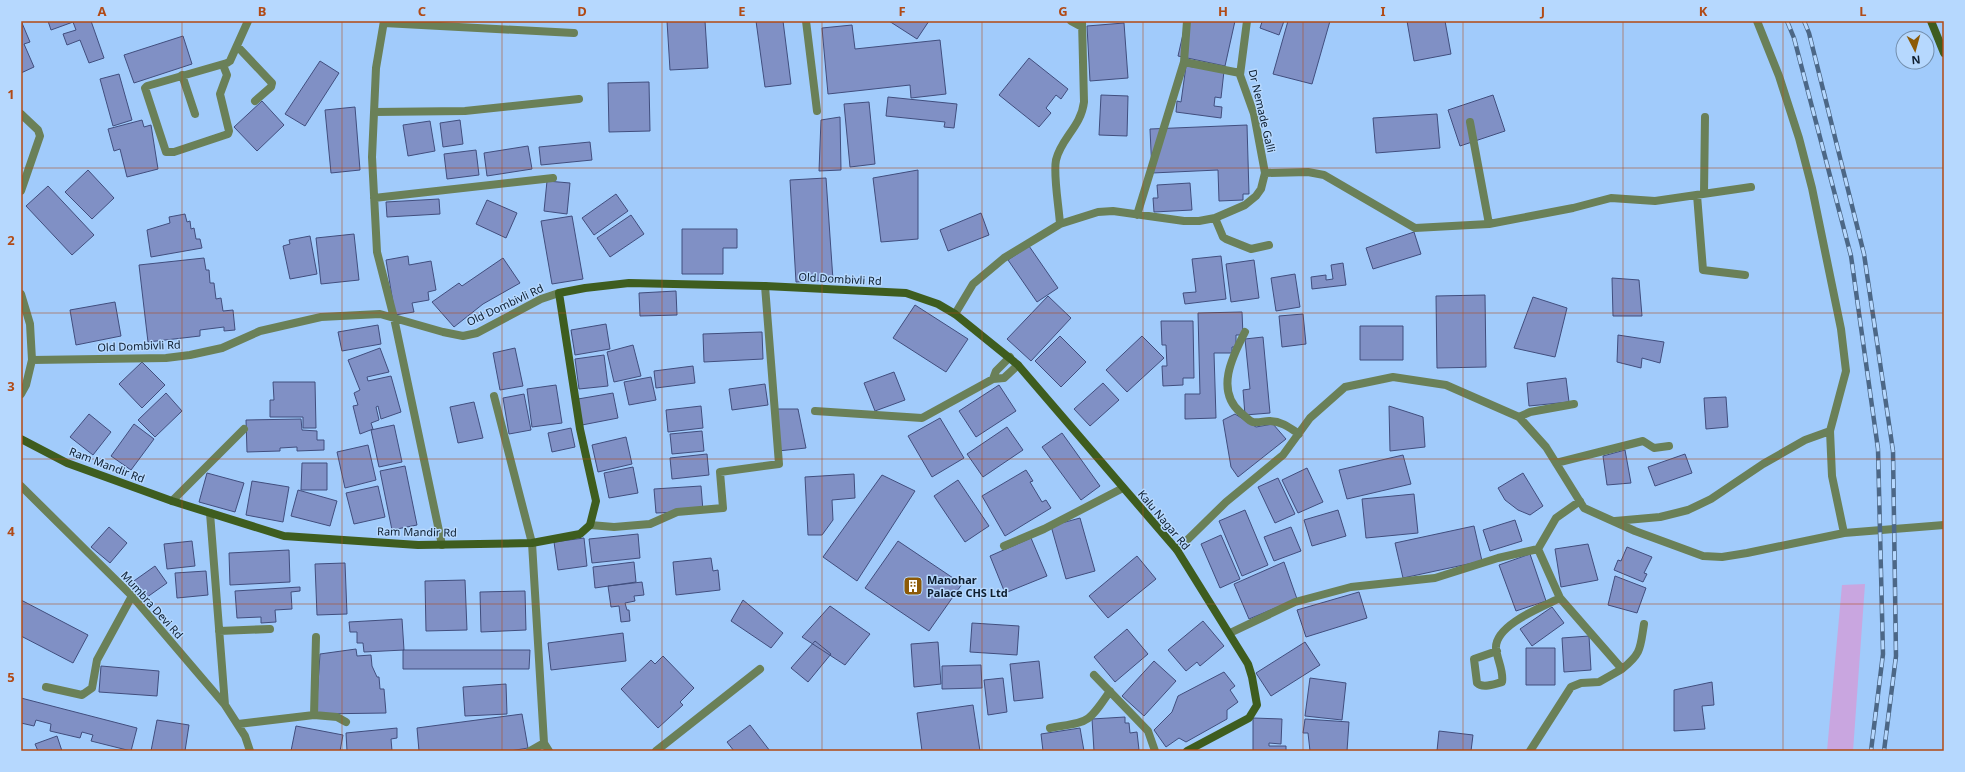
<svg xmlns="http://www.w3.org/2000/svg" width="1965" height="772" font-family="'Noto Sans',sans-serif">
  <rect width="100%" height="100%" fill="#a1cbfb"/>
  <path fill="#c9a6e0" d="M1865,584L1853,751H1827L1842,585Z"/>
  <path fill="#8090c5" stroke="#414e7e" d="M48,21H91L104,58L89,63L80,40L67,45L63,34L76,30L73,22L51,30Z
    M667,21H705L708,68L670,70Z
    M756,21H783L791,84L765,87Z
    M889,21H929L917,39Z
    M1186,21H1235L1225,66L1178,56Z
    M1261,21H1284L1279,35L1260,28L1262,22Z
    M1288,21H1330L1312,84L1273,74Z
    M1407,21H1445L1451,54L1414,61Z
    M22,23L30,42L24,44L34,67L21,73Z
    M1124,23L1128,78L1090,81L1087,26Z
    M852,25L855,49L940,40L946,94L911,98L910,85L828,94L822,28Z
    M183,36L192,64L134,83L124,55Z
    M1029,58L1068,89L1061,99L1056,95L1046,108L1051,113L1039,127L999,95Z
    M320,61L339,73L305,126L285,114Z
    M1186,66L1224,71L1221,98L1215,97L1214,106L1222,107L1221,118L1176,112L1177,101L1181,102Z
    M119,74L132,120L113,126L100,79Z
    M649,82L650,131L609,132L608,83Z
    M1101,95L1128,96L1127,136L1099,135Z
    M1493,95L1505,131L1460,146L1448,110Z
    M888,97L957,104L954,128L944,127L945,122L886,116Z
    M262,101L284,125L257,151L234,127Z
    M869,102L875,164L850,167L844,104Z
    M355,107L360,170L331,173L325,110Z
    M1437,114L1440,148L1376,153L1373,118Z
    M840,117L841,170L819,171L821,120Z
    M142,120L144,127L151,125L158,169L127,177L120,149L114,151L108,129Z
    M460,120L463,144L443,147L440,123Z
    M430,121L435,151L408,156L403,125Z
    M1247,125L1249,194H1243V200L1219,201L1218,170L1152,173L1150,129Z
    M590,142L592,160L541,165L539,147Z
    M528,146L532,169L487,176L484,153Z
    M476,150L479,175L447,179L444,154Z
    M88,170L114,198L92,219L65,192Z
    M918,170V239L881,242L873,178Z
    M826,178L833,280L796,282L790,180Z
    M547,181L570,183L567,214L544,211Z
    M1190,183L1192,210L1154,212L1153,198H1158L1157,185Z
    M48,186L94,235L72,255L26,206Z
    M616,194L628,211L594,235L582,218Z
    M439,199L440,214L387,217L386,202Z
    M487,200L517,213L506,238L476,224Z
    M981,213L989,235L948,251L940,230Z
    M185,214L187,222L190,221L191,229L194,228L196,239H200L202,248L151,257L147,230L170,223L169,217Z
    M631,215L644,234L610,257L597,238Z
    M572,216L583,279L552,284L541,221Z
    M682,229H737V248H723V274H682Z
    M1414,232L1421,254L1373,269L1366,248Z
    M354,234L359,280L321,284L316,238Z
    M310,236L317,274L290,279L283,246L290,244L289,240Z
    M1029,246L1058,288L1037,302L1008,260Z
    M408,256L409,265L431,261L436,290L428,292L429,300L412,303L414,312L395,315L386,260Z
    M1221,256L1226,299L1185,304L1183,293L1196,292L1192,259Z
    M204,258L206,270H209L210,283H214L216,299L221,298L223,311L233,310L235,330L224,331V327L200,330V336L148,342L139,265Z
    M503,258L520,283L483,304L454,327L432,302L459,283L462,286Z
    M1254,260L1259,298L1231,302L1226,264Z
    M1343,263L1346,285L1312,289L1311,277L1326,275V280L1333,279L1331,265Z
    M1295,274L1300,307L1276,311L1271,278Z
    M1612,278L1639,280L1642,316H1613Z
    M676,291L677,315L640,316L639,293Z
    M1485,295L1486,367L1437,368L1436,296Z
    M1048,296L1071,318L1031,361L1007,339Z
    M1533,297L1567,308L1555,357L1514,348Z
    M115,302L121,336L76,345L70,310Z
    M915,305L968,339L946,372L893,338Z
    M1242,312L1243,335H1236V347H1232V353H1214L1216,418L1185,419V394H1200L1198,313Z
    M1303,314L1306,344L1282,347L1279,316Z
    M1161,321H1193L1194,378H1183V385L1163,386L1162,366H1167L1166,345H1162Z
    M606,324L610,349L575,355L571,330Z
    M378,325L381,344L342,351L338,332Z
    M1360,326H1403V360H1360Z
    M762,332L763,359L704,362L703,334Z
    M1618,335L1664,342L1660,363L1642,358L1641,368L1617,362Z
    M1060,336L1086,362L1061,387L1035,361Z
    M1142,336L1164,358L1127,392L1106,370Z
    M1263,337L1270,413L1245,415L1243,390L1250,389L1245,339Z
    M633,345L641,376L614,382L607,352Z
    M380,348L389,372L367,377L368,381L391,376L401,412L381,419L378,406L376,407L379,420L371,423L373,429L360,434L353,406L358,405L354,393L360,390L348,360Z
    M515,348L523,386L500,390L493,353Z
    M604,355L608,386L579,389L575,359Z
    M142,362L165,385L142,408L119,384Z
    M693,366L695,383L656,388L654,371Z
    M894,372L905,400L875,411L864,383Z
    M651,377L656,400L629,405L624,382Z
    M1566,378L1569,402L1529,406L1527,383Z
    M273,382H315L316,428H303V417H270V400H274Z
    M1103,383L1119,400L1090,426L1074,409Z
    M765,384L768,405L732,410L729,389Z
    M556,385L562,423L532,427L527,389Z
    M999,385L1016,411L976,437L959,411Z
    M166,393L182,411L155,437L138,420Z
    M613,393L618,418L582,425L578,399Z
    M524,394L531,430L509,434L503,398Z
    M1726,397L1728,427L1706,429L1704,398Z
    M474,402L483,438L458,443L450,407Z
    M701,406L703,428L668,432L666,410Z
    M1389,406L1423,417L1425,447L1390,451Z
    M775,409H798L806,448L778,451Z
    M89,414L111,432L93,455L70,437Z
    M1235,414L1256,427L1273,424L1286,439L1238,477L1231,467L1223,420Z
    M940,418L964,458L932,477L908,436Z
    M301,419L302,430L317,431V440H324V450L297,451V447L280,448V451L247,452L246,420Z
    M134,424L154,439L131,470L111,456Z
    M394,425L402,462L379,467L371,430Z
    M1007,427L1023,450L983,477L967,454Z
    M571,428L575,447L552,452L548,433Z
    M702,431L704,451L672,454L670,434Z
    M1062,433L1100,486L1081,500L1042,447Z
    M626,437L632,464L598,472L592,445Z
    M368,445L376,480L345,488L337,452Z
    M1625,450L1631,483L1607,485L1603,456Z
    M707,454L709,475L672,479L670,458Z
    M1685,454L1692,473L1655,486L1648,467Z
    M1403,455L1411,484L1347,499L1339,470Z
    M302,463H327V490H301Z
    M405,466L417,525L392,530L380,471Z
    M633,467L638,493L609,498L604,473Z
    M1307,468L1323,502L1298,513L1282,480Z
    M1026,470L1033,481L1030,482L1042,502L1046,500L1051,508L1005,536L982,496Z
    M207,473L244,483L235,512L199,502Z
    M1523,473L1543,506L1530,515L1518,510L1505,500L1498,488Z
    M854,474L855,498L832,500L833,520L822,535H808L805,477Z
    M882,475L915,491L857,581L823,557Z
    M1278,478L1295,514L1275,523L1258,487Z
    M958,480L989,526L965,542L934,496Z
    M252,481L289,487L283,522L246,515Z
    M378,486L385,517L354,524L346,493Z
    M701,486L703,511L656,513L654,489Z
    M298,490L337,501L330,526L291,516Z
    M1414,494L1418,533L1366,538L1362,499Z
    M1245,510L1268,565L1242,576L1219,521Z
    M1338,510L1346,536L1312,546L1304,520Z
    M1080,518L1095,571L1066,579L1051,526Z
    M1515,520L1522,541L1490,551L1483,530Z
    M1474,526L1482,561L1403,578L1395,543Z
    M109,527L127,543L110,563L91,547Z
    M1291,527L1301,551L1274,561L1264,537Z
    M638,534L640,558L592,563L589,539Z
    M1221,535L1240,579L1220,588L1201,544Z
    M584,538L587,566L558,570L554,542Z
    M1031,538L1047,576L1005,593L990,556Z
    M192,541L195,566L167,569L164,544Z
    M898,541L962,584L929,631L865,588Z
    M1588,544L1598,580L1561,587L1555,549Z
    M1627,547L1652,557L1644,573L1647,574L1643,582L1614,570L1618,560L1621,561Z
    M289,550L290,582L230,585L229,553Z
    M1530,554L1546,601L1516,611L1499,565Z
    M1137,556L1156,579L1108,618L1089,596Z
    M711,558L713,571L718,570L720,590L676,595L673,562Z
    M634,562L636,582L595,588L593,567Z
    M1284,562L1297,599L1249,619L1234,584Z
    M345,563L347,614L317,615L315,564Z
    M155,566L167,583L143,600L131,583Z
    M206,571L208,595L177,598L175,573Z
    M1615,576L1646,588L1637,613L1608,605Z
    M465,580L467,630L426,631L425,581Z
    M642,582L644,595L634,596L635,601L625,603L627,610H629L630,621L621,622L619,606L611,607L608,586Z
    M300,587V591L291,592L292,609L275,610L276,622L261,623V617L237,618L235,591Z
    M525,591L526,630L481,632L480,592Z
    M1359,592L1367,618L1306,637L1297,610Z
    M21,600L88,635L73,663L21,636Z
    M743,600L783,633L771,648L731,621Z
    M830,606L870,634L845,665L802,637Z
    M1552,607L1564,623L1532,646L1520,629Z
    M402,619L404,650L364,652L363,643H357V632H350L349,622Z
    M1203,621L1224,646L1200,666L1197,662L1186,671L1168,650Z
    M972,623L1019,626L1017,655L970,652Z
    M1127,629L1148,654L1115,682L1094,657Z
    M623,633L626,661L551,670L548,643Z
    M1589,636L1591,670L1564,672L1562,638Z
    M815,641L831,654L808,682L791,668Z
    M938,642L941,684L914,687L911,644Z
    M1305,642L1320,665L1271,696L1256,673Z
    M1526,648H1555V685H1526Z
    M356,649L357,656L371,655L372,666L377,677H379L380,689H384L386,713L316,714L320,654Z
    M403,650H530L529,669H403Z
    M663,656L694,688L680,702L683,705L658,728L621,689L651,660L655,664Z
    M1039,661L1043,698L1014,701L1010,664Z
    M1154,661L1176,681L1144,716L1122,696Z
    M981,665L982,688L942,689V666Z
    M101,666L159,671L157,696L99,692Z
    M1224,672L1235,686L1230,690L1238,702L1227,710V719L1186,742L1179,738L1166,747L1154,730L1172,712L1178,696Z
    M1003,678L1007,712L988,715L984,680Z
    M1310,678L1346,683L1342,720L1305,716Z
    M1712,682L1714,705L1702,706L1705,729L1674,731V690Z
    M506,684L507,714L465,716L463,687Z
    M21,698L137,728L131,751L91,741L93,735L82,732L80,738L50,731L51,724L36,720L34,726L21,723Z
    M973,705L980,751H922L917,713Z
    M522,714L528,748L510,751H419L417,728Z
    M1125,717V723H1129L1130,733L1137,732L1139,750L1094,751L1092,719Z
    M1253,718L1282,719L1281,744L1269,743V746H1286V751H1253Z
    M1305,719L1349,722L1347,751H1310L1308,733H1303Z
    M157,720L189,725L185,751H151Z
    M750,725L770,751H734L727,742Z
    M296,726L343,735L340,751H291Z
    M397,728V738L391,739L392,751H347L346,733Z
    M1080,728L1084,751H1043L1041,734Z
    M1439,731L1473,735L1471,751H1437Z
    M57,736L62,751H38L35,744Z"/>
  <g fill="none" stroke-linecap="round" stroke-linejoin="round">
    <path stroke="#6a8058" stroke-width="8" d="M384,21L376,68L372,157L377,252L394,318L442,545
      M806,21L817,111
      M1071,21L1082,27
      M1757,21L1779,76L1799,138L1812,188L1841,329L1846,371L1830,431L1832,476L1844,533
      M384,23L574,33
      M237,46L272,83L271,87L255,101
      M1184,62L1240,73
      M223,65L227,75L220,94L229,131L228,134L174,152H166L145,88L147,86L227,63L230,61L248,21
      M182,75L195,114
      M374,112L465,111L579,99
      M21,114L38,130L40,136L21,191
      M1470,122L1489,224
      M1265,173L1308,172L1324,175L1415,228L1489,224L1573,208L1611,198L1655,201L1751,187
      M1704,193L1705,117
      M1697,195L1703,270L1745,275
      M374,198L553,178
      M1137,215L1184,62L1187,21
      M1215,218L1223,237L1226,239L1251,249L1269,245
      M1060,224C1059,207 1053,175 1056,160C1061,138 1081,127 1084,102L1082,21
      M21,294L30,324L32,360
      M955,314L973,284L1004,258L1060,224L1098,212L1113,211L1184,221H1199L1215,218L1245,205L1256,196L1261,189L1265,173L1254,114L1240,75L1247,21
      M1245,332C1232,357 1215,391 1241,413C1245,416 1249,421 1253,422C1258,423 1264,421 1269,421C1281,421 1289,427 1299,434
      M1010,357L996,371L993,379L1004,378L1018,365
      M21,394L26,385L32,360L166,358L190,355L222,348L260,331L321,317L380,314L443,332L463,336L477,333L541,299L559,293
      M494,396L532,543L544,743L530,751
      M815,411L922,418L993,379
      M1519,417L1530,412L1574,404
      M1556,463L1639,442L1643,441L1654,448L1669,446
      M21,486L132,596L225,705L245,736L250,751
      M172,501L244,429
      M210,513L225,705
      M1615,521L1660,517L1688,510L1711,499L1763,464L1805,440L1830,431
      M590,525L614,527L650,524L677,512L723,508L720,472L779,464L765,286
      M1004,546L1044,529L1123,488
      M1177,550L1226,502L1283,455L1310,418L1345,387L1393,377L1446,385L1519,417L1546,447L1584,508L1635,531L1703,556L1722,557L1747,553L1844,533L1944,525
      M219,631L270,629
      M1230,633L1295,602L1351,587L1435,578L1498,558L1538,549
      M1497,651L1474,659L1477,683C1483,689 1494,684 1502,682C1504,671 1497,660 1496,648C1495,625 1542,607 1560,598
      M1622,669C1642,653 1640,648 1644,624
      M1094,675L1148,731L1155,751
      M46,687L82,695L92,688L97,660L132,596
      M314,715L337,717L346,722
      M238,724L314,715L316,637
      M1050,728C1089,721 1087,725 1110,691
      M544,743L549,751
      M656,751L760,669
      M1530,751L1571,687L1581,683L1599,682L1622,669L1560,598L1538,549L1556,518L1580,501"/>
    <path stroke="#3e5d1f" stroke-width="8" d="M1931,21L1944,53
      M21,439L67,463L172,501L284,536L418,545L532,543L580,534L590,525L596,501L580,429L559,293L585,288L629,283L765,286L906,293L938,304L955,314L1018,365L1177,550L1248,664L1252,677L1257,705L1249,718L1187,751"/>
    <defs>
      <path id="rail" d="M1787,21L1794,38L1851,256L1878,449L1883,654L1871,751
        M1804,21L1809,33L1864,254L1893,451L1896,656L1884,751"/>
    </defs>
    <use href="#rail" stroke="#4c6786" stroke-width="4.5"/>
    <use href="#rail" stroke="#b6d8fe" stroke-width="3" stroke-dasharray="9" stroke-linecap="butt"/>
  </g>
  <path fill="none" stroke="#b14a15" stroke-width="1" stroke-opacity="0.55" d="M182,21V751M342,21V751M502,21V751M662,21V751M822,21V751M982,21V751M1143,21V751M1303,21V751M1463,21V751M1623,21V751M1783,21V751M21,168H1944M21,313H1944M21,459H1944M21,604H1944"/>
  <defs>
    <symbol id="building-square" viewBox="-11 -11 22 22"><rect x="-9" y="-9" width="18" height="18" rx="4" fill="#8d5a06" stroke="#b6d8fe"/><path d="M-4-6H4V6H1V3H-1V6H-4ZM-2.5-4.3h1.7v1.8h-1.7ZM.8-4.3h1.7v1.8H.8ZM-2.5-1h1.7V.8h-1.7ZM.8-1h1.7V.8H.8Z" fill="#fff"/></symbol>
  </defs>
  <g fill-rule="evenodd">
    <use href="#building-square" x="902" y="575" width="22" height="22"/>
  </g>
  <g text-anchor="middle" stroke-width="3" stroke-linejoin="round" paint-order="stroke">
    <g font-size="11" fill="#0d1d2f" stroke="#b6d8fe">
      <text transform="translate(1262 111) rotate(77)" y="4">Dr Nemade Galli</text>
      <text transform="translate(840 279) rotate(3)" y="4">Old Dombivli Rd</text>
      <text transform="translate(505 305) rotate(-25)" y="4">Old Dombivli Rd</text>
      <text transform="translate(139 346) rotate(-2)" y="4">Old Dombivli Rd</text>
      <text transform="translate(107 465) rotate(21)" y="4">Ram Mandir Rd</text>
      <text transform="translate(1164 520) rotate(50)" y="4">Kalu Nagar Rd</text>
      <text transform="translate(417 532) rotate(1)" y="4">Ram Mandir Rd</text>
      <text transform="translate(152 605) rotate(48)" y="4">Mumbra Devi Rd</text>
    </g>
    <g font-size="11" font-weight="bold" fill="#0d1d2f" stroke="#b6d8fe" text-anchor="start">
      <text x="927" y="584">Manohar<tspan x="927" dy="13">Palace CHS Ltd</tspan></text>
    </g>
  </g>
  <rect width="1965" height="772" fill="none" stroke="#b6d8fe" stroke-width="44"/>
  <g transform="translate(1915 50) rotate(174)"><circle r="19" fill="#b6d8fe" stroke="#728dab"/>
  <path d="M0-3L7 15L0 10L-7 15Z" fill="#8d5a06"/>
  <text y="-6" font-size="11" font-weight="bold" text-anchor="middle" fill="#0d1d2f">N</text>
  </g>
  <rect x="22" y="22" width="1921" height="728" fill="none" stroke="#b14a15" stroke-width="1.5"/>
  <g font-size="13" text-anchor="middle" font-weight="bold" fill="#b14a15">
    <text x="102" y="16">A</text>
    <text x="262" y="16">B</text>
    <text x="422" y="16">C</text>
    <text x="582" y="16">D</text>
    <text x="742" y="16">E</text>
    <text x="902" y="16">F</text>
    <text x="1063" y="16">G</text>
    <text x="1223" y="16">H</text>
    <text x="1383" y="16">I</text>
    <text x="1543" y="16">J</text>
    <text x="1703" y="16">K</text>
    <text x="1863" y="16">L</text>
    <text x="11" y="99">1</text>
    <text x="11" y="245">2</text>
    <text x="11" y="391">3</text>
    <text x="11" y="536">4</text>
    <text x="11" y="682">5</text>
  </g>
</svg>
